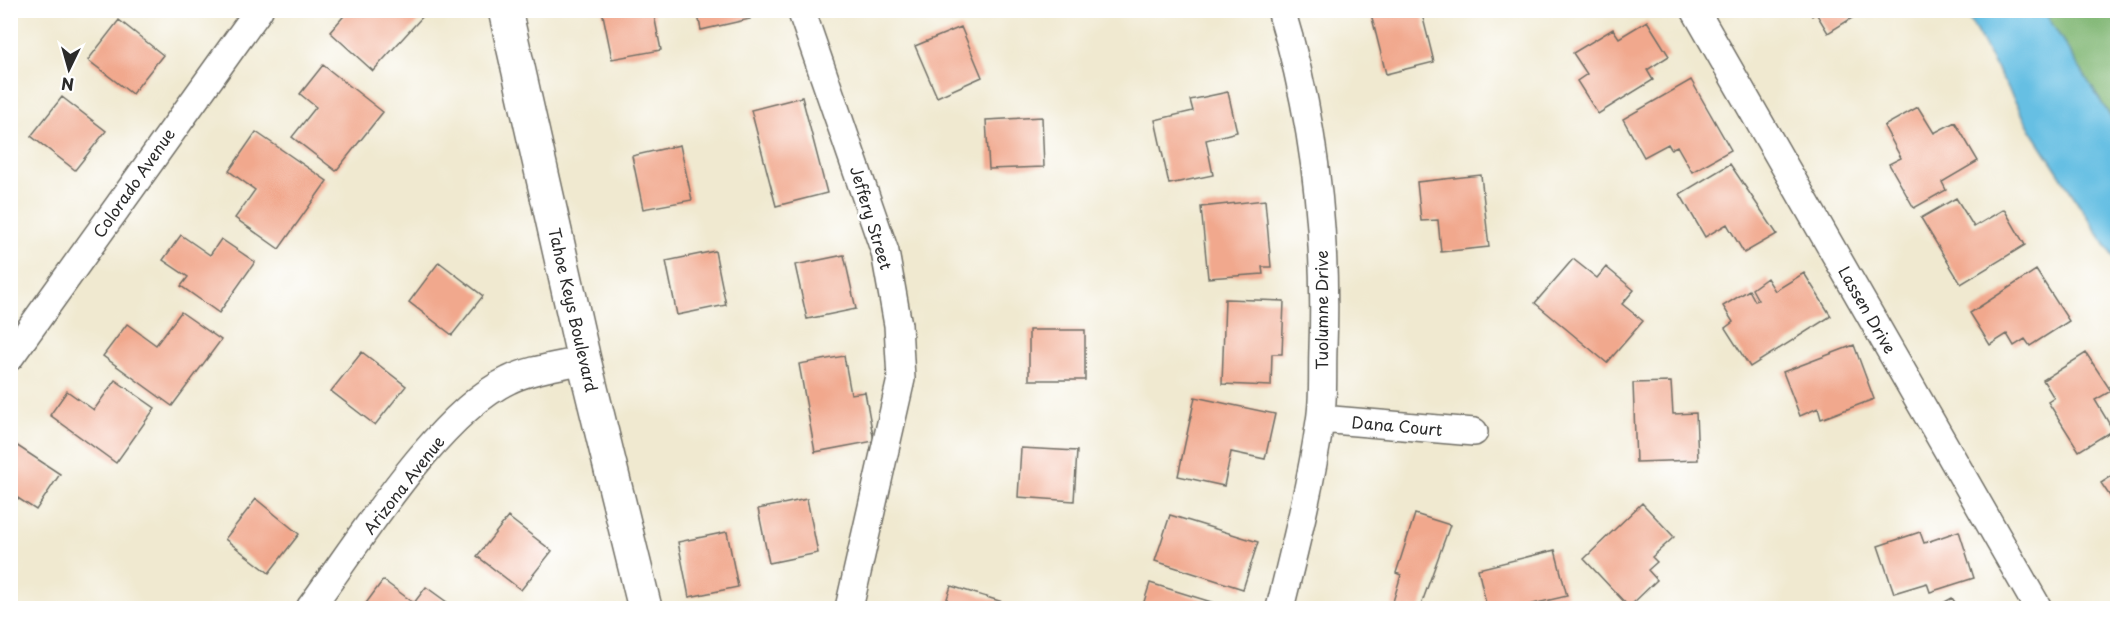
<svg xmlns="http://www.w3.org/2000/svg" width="2128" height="619" font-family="'Playpen Sans',sans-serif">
  <rect width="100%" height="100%" fill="#fff"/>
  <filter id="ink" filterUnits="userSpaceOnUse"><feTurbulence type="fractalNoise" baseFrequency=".0167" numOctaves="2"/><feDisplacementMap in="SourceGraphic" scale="12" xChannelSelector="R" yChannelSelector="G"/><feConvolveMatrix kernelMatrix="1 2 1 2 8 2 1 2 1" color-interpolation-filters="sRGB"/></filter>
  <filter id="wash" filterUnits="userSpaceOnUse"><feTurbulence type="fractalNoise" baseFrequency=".008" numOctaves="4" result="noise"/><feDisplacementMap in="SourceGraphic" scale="24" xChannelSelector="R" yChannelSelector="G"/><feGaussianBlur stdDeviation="1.35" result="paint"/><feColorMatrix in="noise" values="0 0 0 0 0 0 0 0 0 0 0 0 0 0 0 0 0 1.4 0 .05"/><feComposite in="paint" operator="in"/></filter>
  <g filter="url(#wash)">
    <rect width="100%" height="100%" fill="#f0e9d0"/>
    <path fill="#7fb672" stroke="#55704e" stroke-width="1.5" d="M2044,11H2117V127L2047,18Z"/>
    <path fill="#66bfe3" stroke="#487587" stroke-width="1.5" d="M1965,11H2044L2117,127V263L2031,130Z"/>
    <g id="blocks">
      <path fill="#f1a88d" d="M349,10H422L425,14L373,71L330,32Z
        M602,10H653L661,50L612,59Z
        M697,10H748L750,19L701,30Z
        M1370,10H1421L1434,62L1386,74Z
        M1808,10H1865L1828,33L1816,13L1812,16Z
        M119,20L163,55L132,94L88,60Z
        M1647,21L1669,56L1647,70L1653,80L1598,114L1577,81L1587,74L1573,53L1613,29L1619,38Z
        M961,27L982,77L937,97L915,46Z
        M323,65L383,112L336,171L292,137L316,107L300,94Z
        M1691,80L1731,150L1692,172L1677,146L1671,149L1668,144L1644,157L1623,119Z
        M1228,92L1237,132L1206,140L1213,175L1169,184L1155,120L1193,111L1190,100Z
        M62,97L106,131L75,170L31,136Z
        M802,97L827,193L776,206L751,110Z
        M1918,107L1934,133L1955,122L1978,161L1942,182L1946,190L1914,208L1889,164L1901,158L1884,126Z
        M1042,117L1044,167L989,169L986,120Z
        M256,132L327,181L279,249L235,218L255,190L229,171Z
        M680,145L692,200L643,209L632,156Z
        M1730,164L1777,234L1744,253L1727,224L1705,237L1680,194Z
        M1481,175L1489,247L1441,252L1438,220L1421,221L1417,182Z
        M1956,198L1974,227L2004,209L2025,245L1961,284L1921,218Z
        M1265,200L1271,267H1262L1263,274L1208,278L1201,207Z
        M181,235L210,255L221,239L255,262L219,313L181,286L188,277L163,260Z
        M715,251L726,305L677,315L666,261Z
        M844,255L856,309L807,319L795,265Z
        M1573,259L1597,278L1606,267L1634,290L1622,304L1643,321L1607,363L1535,303Z
        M439,262L483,296L452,335L409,302Z
        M2036,270L2069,321L2030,346L2025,339L2014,346L2007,334L1990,345L1970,313Z
        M1804,273L1831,316L1750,367L1725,328L1733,322L1723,306L1749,290L1755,301L1758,300L1752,289L1767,278L1775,291Z
        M1225,299L1284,301L1282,354H1272L1271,386L1222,384Z
        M181,312L221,340L172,406L103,356L127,324L156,345Z
        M1029,330H1085V380H1029Z
        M1854,345L1874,399L1821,419L1818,408L1800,416L1783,372Z
        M362,352L406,386L375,425L331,391Z
        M2086,353L2111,391L2095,400L2113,430L2079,451L2048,402L2054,398L2043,380Z
        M844,356L851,394L865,392L874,441L815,452L799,364Z
        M115,380L155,408L116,463L50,415L67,391L94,410Z
        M1671,382L1673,414L1696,413L1698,460L1636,462L1633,383Z
        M1195,397L1275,414L1265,459L1231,452L1224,486L1178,476Z
        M16,445L60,474L36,510L10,493V454Z
        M1021,448L1077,451L1074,501L1018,497Z
        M2118,472V508L2101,483Z
        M256,499L299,534L269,573L225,539Z
        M807,499L818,553L769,563L758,509Z
        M1642,503L1674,537L1652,557L1657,562L1648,570L1657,580L1629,607L1584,559Z
        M1415,514L1450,525L1420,608H1402L1392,605L1401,575L1396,573Z
        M1170,515L1258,542L1243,589L1155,561Z
        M508,517L552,551L521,590L477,556Z
        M1959,531L1974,578L1930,592L1927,583L1894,593L1878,546L1920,532L1924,543Z
        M727,532L738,587L689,597L678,542Z
        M1555,550L1567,596L1516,608H1487L1478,569Z
        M383,580L414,603L426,587L455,608H368L364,606Z
        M1150,583L1221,605L1220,608H1142Z
        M951,586L1022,608H944Z
        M1952,598L1959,608H1934Z"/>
    </g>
  </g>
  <g filter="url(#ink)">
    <use href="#blocks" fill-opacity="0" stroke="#706e65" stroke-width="1.5"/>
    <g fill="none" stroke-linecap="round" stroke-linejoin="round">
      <defs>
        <path id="minor" d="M801,10L885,252L898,325L901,379L849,608
          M1695,10L2038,608
          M10,357L259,10
          M1321,419L1474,432
          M310,608C358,543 437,414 509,380C531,369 560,366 584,360
          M1280,608C1295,547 1311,484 1320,421C1324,398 1322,372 1323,348C1327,234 1315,120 1281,10"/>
        <path id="tertiary" d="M505,10L584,360L645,608"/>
      </defs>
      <use href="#minor" stroke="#706e65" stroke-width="30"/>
      <use href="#tertiary" stroke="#706e65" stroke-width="36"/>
      <use href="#minor" stroke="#fff" stroke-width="27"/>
      <use href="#tertiary" stroke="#fff" stroke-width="33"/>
    </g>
  </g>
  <g text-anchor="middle" stroke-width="5" stroke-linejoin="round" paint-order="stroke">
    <g font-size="16" fill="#2b2b2b" stroke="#fff">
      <text transform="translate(134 183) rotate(-55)" y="6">Colorado Avenue</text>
      <text transform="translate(871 218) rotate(73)" y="6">Jeffery Street</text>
      <text transform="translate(573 310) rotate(77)" y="6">Tahoe Keys Boulevard</text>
      <text transform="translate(1322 310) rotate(-90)" y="6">Tuolumne Drive</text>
      <text transform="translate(1867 310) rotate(60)" y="6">Lassen Drive</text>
      <text transform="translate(1397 426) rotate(5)" y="6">Dana Court</text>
      <text transform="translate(404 485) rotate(-52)" y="6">Arizona Avenue</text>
    </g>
  </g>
  <rect width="2128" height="619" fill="none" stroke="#fff" stroke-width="36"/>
  <g transform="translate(69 69) rotate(185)" stroke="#ffffff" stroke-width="4.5" paint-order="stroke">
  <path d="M0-4.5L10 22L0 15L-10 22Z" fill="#2b2b2b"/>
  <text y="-9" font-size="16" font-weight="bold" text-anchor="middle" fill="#2b2b2b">N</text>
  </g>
</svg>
